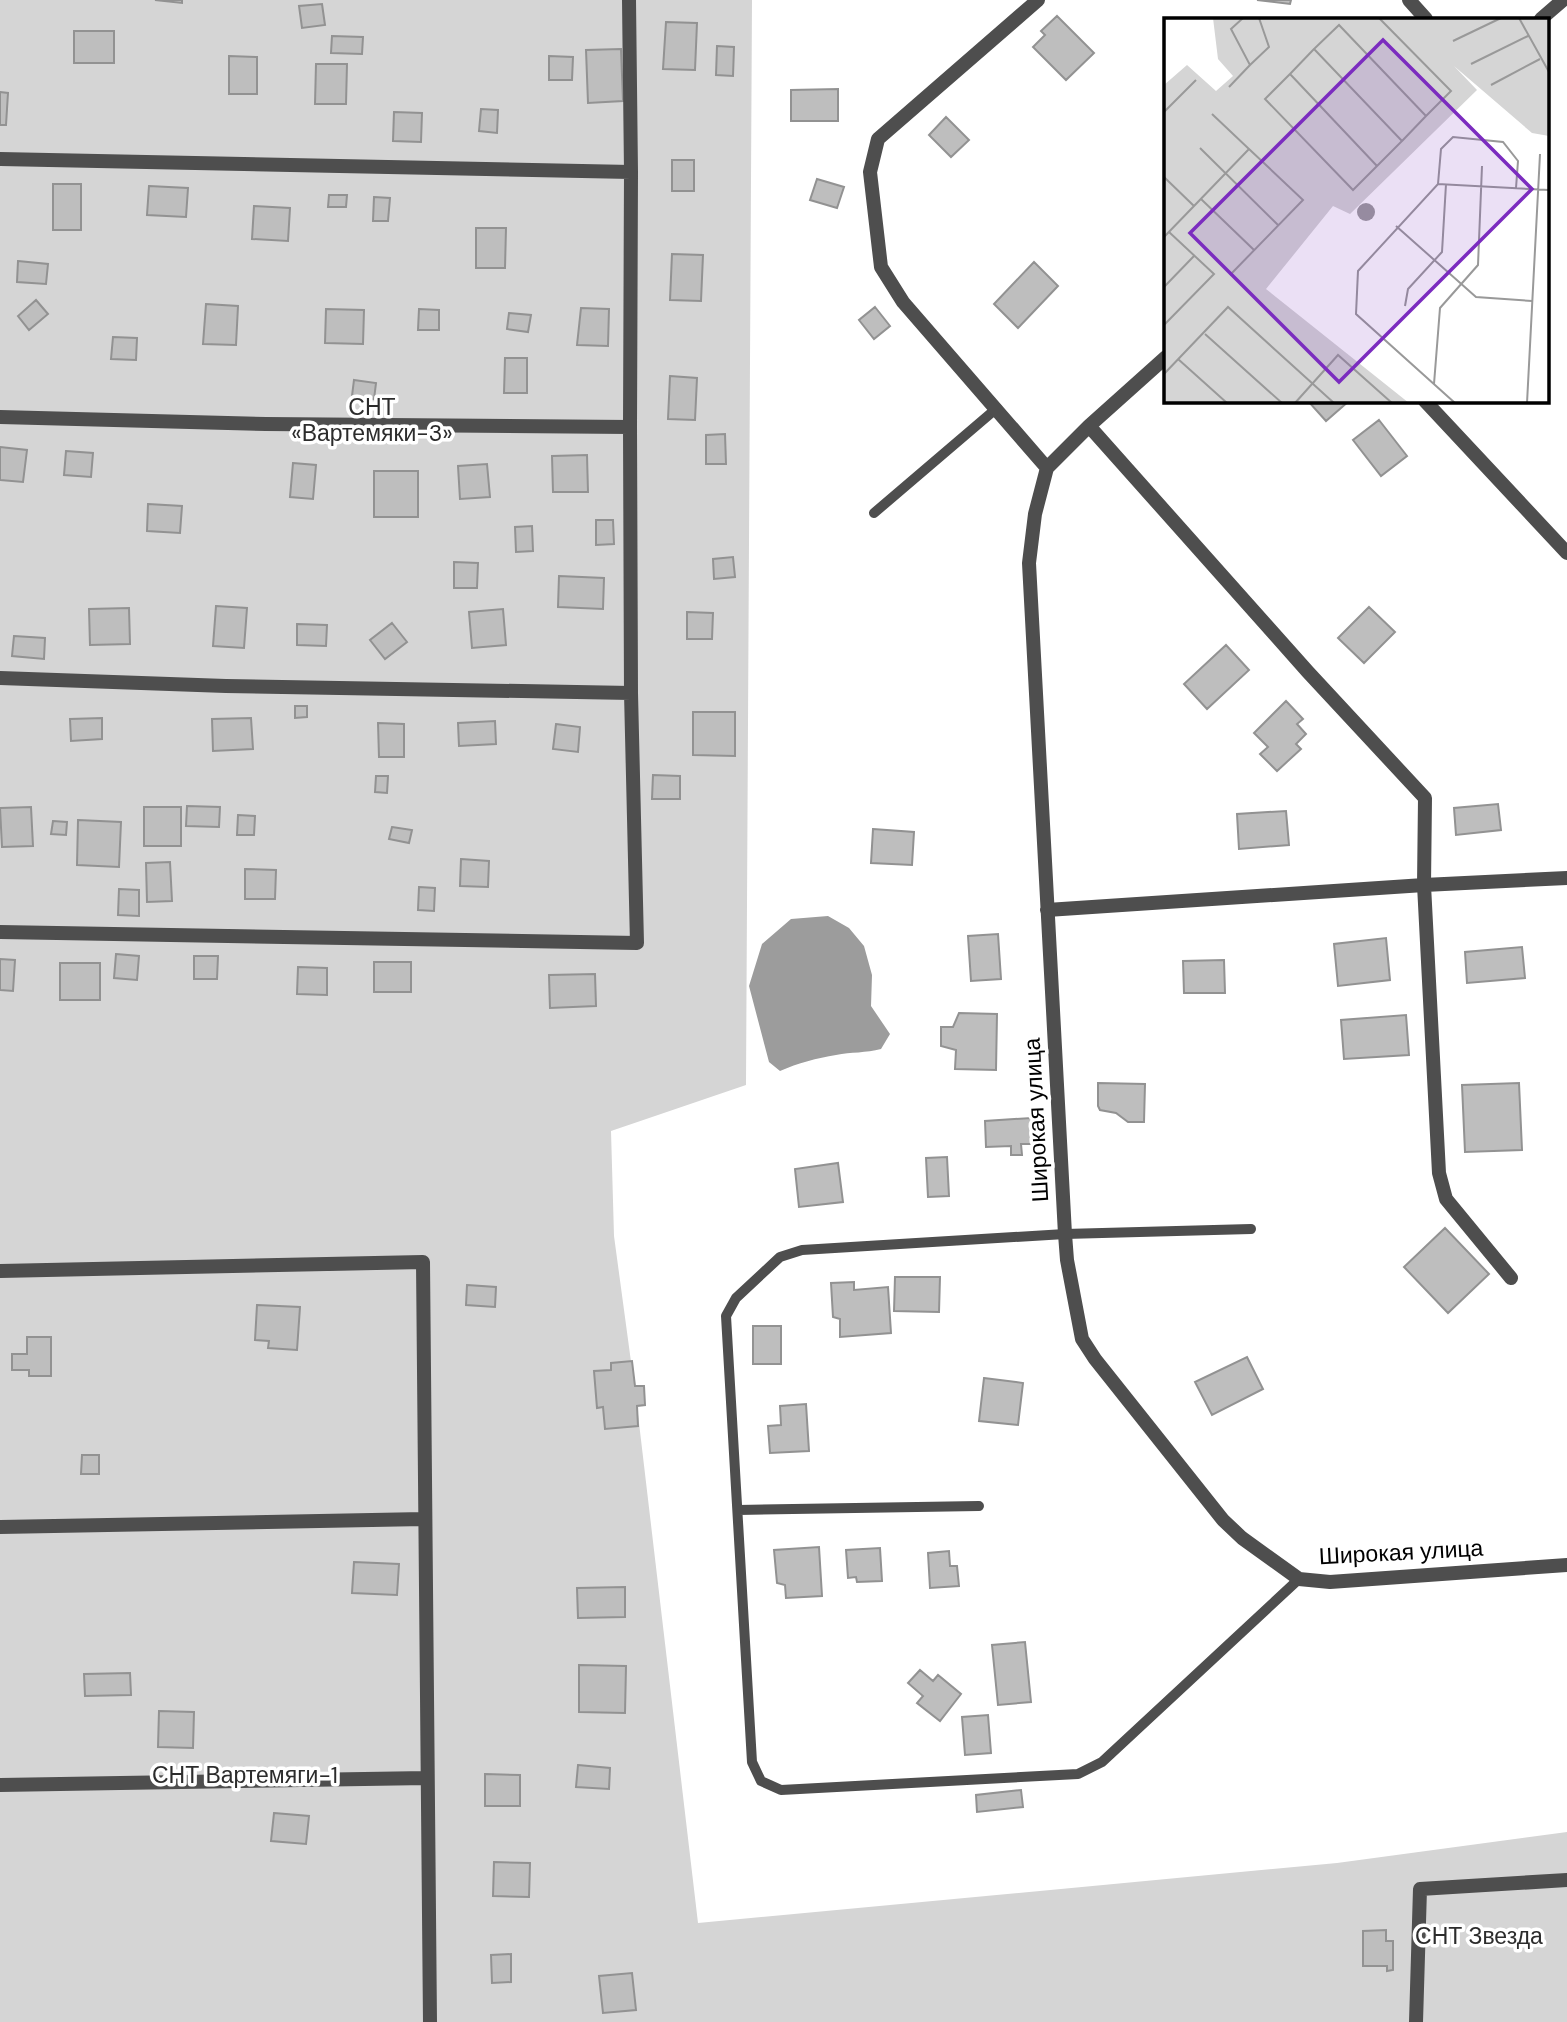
<svg xmlns="http://www.w3.org/2000/svg" width="1567" height="2022" font-family="'DM Sans',sans-serif">
  <rect width="100%" height="100%" fill="#fff"/>
  <path fill="#d5d5d5" d="M0,0H752L746,1085L611,1131L614,1236L637,1406L698,1923L1337,1863L1567,1832V2022H0Z"/>
  <path fill="#9c9c9c" d="M828,916L849,928L864,946L872,975L871,1006L890,1034L881,1049C866,1053 851,1052 836,1055C817,1058 798,1063 780,1071L769,1062L749,986L762,944L791,919Z"/>
  <path fill="#bebebe" stroke="#929292" stroke-width="2" d="M155,0H182V3Z
    M1257,0H1291L1290,4Z
    M322,4L325,25L302,28L299,6Z
    M1057,16L1094,53L1066,80L1033,47L1045,35L1041,31Z
    M666,22L697,23L695,70L663,69Z
    M74,31H114V63H74Z
    M332,36L363,37L362,54L331,53Z
    M717,46L734,47L733,76L716,75Z
    M621,49L623,101L588,103L586,50Z
    M229,56L257,57V94H229Z
    M549,56L573,57L572,80H549Z
    M316,64H347L346,104H315Z
    M838,89V121H791V90Z
    M0,92L8,93L6,125H0Z
    M481,109L498,110L497,133L479,131Z
    M394,112L422,113L421,142L393,141Z
    M946,117L969,140L951,157L929,135Z
    M672,160H694V191H672Z
    M817,179L844,187L837,208L810,200Z
    M53,184H81V230H53Z
    M149,186L188,188L186,217L147,215Z
    M329,195H347L346,207H328Z
    M374,197L390,198L388,221H373Z
    M254,206L290,208L288,241L252,239Z
    M476,228H506L505,268H476Z
    M672,254L703,255L701,301L670,300Z
    M18,261L48,264L46,284L17,282Z
    M1034,262L1058,286L1018,328L994,304Z
    M36,300L48,314L29,330L18,316Z
    M206,304L238,306L236,345L203,344Z
    M875,307L890,326L874,339L859,320Z
    M581,308L609,309L608,346L577,345Z
    M326,309L364,310L363,344L325,343Z
    M419,309L439,310V330H418Z
    M509,313L531,315L528,332L507,329Z
    M113,337L137,338L136,360L111,359Z
    M505,358H527V393H504Z
    M670,376L697,378L695,420L668,419Z
    M354,380L376,383L374,399L352,396Z
    M1308,401H1349L1326,421Z
    M1379,420L1407,456L1381,476L1353,440Z
    M725,434L726,464H706V435Z
    M0,447L27,450L23,482L0,480Z
    M66,451L93,453L91,477L64,475Z
    M587,455L588,492H553L552,456Z
    M293,463L316,465L313,499L290,497Z
    M487,464L490,497L460,499L458,466Z
    M374,471H418V517H374Z
    M148,504L182,506L180,533L147,531Z
    M596,520H613L614,544L596,545Z
    M532,526L533,551L516,552L515,527Z
    M733,557L735,577L714,579L713,559Z
    M454,562L478,563L477,588H454Z
    M559,576L604,578L603,609L558,607Z
    M216,606L247,608L244,648L213,646Z
    M1369,607L1395,632L1364,663L1338,638Z
    M129,608L130,644L90,645L89,609Z
    M503,609L506,645L472,648L469,612Z
    M687,612L713,613L712,639H687Z
    M392,623L407,642L385,659L370,640Z
    M297,624L327,625L326,646L297,645Z
    M14,636L45,638L44,659L12,656Z
    M1226,645L1249,670L1207,709L1184,684Z
    M1286,701L1303,719L1297,724L1306,734L1296,744L1301,749L1277,771L1260,754L1268,747L1254,733Z
    M295,706H307V717L295,718Z
    M693,712H735V756L693,755Z
    M102,718V739L71,741L70,719Z
    M251,718L253,749L213,751L212,719Z
    M495,721L496,744L459,746L458,723Z
    M378,723L404,724V757H379Z
    M556,724L580,727L578,752L553,749Z
    M653,775L680,776V799H652Z
    M376,776H388L387,793L375,792Z
    M1498,804L1501,830L1456,835L1454,808Z
    M187,806L220,807L219,827L186,826Z
    M31,807L33,846L2,847L0,808Z
    M144,807H181V846H144Z
    M1286,811L1289,845L1239,849L1237,814Z
    M238,815L255,816L254,835H237Z
    M78,820L121,822L119,867L77,865Z
    M53,821L67,822L66,835L51,834Z
    M392,827L412,830L409,843L389,839Z
    M873,829L914,832L912,865L871,863Z
    M461,859L489,861L488,887L460,886Z
    M170,862L172,901L147,902L146,863Z
    M245,869L276,870L275,899H245Z
    M419,887L435,888L434,911L418,910Z
    M119,889L139,890V916L118,915Z
    M998,934L1001,979L971,981L968,936Z
    M1386,938L1390,980L1338,986L1334,944Z
    M1522,947L1525,978L1467,983L1465,952Z
    M116,954L139,956L137,980L114,978Z
    M194,956H218L217,979H194Z
    M0,959L15,960L13,991L0,990Z
    M1224,960L1225,993H1184L1183,961Z
    M374,962H411V992H374Z
    M60,963H100V1000H60Z
    M298,967L327,968V995L297,994Z
    M595,974L596,1006L550,1008L549,975Z
    M959,1013L997,1014L996,1070L955,1069L956,1050L941,1046V1027H953Z
    M1406,1015L1409,1055L1344,1059L1341,1020Z
    M1098,1083L1145,1084L1144,1122H1128L1116,1113L1100,1110L1098,1106Z
    M1519,1083L1522,1150L1465,1152L1462,1085Z
    M1031,1118L1032,1144H1021L1022,1155H1011V1146L986,1147L985,1121Z
    M947,1157L949,1196L928,1197L926,1158Z
    M838,1163L843,1202L799,1207L795,1169Z
    M1445,1228L1489,1274L1448,1313L1404,1267Z
    M895,1277H940L939,1312L894,1311Z
    M854,1282V1290L888,1287L891,1333L840,1337V1319L833,1317L831,1283Z
    M467,1285L496,1287L495,1307L466,1305Z
    M257,1305L300,1307L297,1350L268,1348L269,1341L255,1340Z
    M753,1326H781V1364H753Z
    M27,1337H51V1376H29V1370H12V1354H27Z
    M1247,1357L1263,1389L1212,1415L1195,1382Z
    M632,1361L635,1386H644L645,1405L637,1406L638,1426L605,1429L603,1407L597,1408L594,1371L611,1370V1363Z
    M984,1378L1023,1383L1018,1425L979,1421Z
    M806,1404L809,1451L770,1453L768,1426L781,1425L780,1406Z
    M82,1455H99V1474H81Z
    M819,1547L822,1596L786,1598L785,1585L777,1583L774,1550Z
    M880,1548L882,1581L857,1582L856,1577L848,1578L846,1550Z
    M949,1551L950,1566H957L959,1586L930,1588L928,1553Z
    M354,1562L399,1564L397,1595L352,1593Z
    M625,1587V1617L578,1618L577,1588Z
    M1025,1642L1031,1702L998,1705L992,1645Z
    M579,1665L626,1666L625,1713L579,1712Z
    M920,1670L933,1681L938,1675L961,1694L940,1721L917,1703L923,1696L908,1683Z
    M130,1673L131,1695L85,1696L84,1674Z
    M159,1711L194,1712L193,1748L158,1747Z
    M988,1715L991,1753L965,1755L962,1717Z
    M578,1765L610,1768L609,1789L576,1787Z
    M485,1774L520,1775V1806H485Z
    M1021,1790L1023,1807L977,1812L976,1795Z
    M274,1813L309,1816L306,1844L271,1841Z
    M494,1862L530,1863L529,1897L493,1896Z
    M1386,1930V1941H1393V1970L1387,1971V1966H1363V1931Z
    M511,1954V1982L492,1983L491,1955Z
    M632,1973L636,2010L603,2013L599,1976Z"/>
  <g fill="none" stroke-linecap="round" stroke-linejoin="round">
    <path stroke="#4e4e4e" stroke-width="10" d="M874,513L997,408
      M1251,1229L1065,1234L802,1250L780,1257L736,1298L726,1316L752,1762L761,1781L781,1790L1078,1774L1102,1762L1299,1579
      M738,1510L979,1506"/>
    <path stroke="#4e4e4e" stroke-width="14" d="M1038,0L878,139L870,172L881,267L903,302L1047,468
      M1409,0L1426,19
      M1541,19L1563,0
      M0,159L631,172L629,0
      M1166,357L1089,426L1047,468L1035,514L1029,563L1065,1234L1067,1260L1082,1339L1095,1359L1223,1520L1242,1538L1299,1579L1330,1582L1567,1565
      M1425,401L1567,553
      M0,417L266,424L630,427L631,693L637,943L0,932
      M1089,426L1308,672L1425,798L1424,885L1439,1173L1446,1199L1511,1278
      M630,427L631,172
      M0,678L226,686L631,693
      M1047,910L1424,885L1567,878
      M0,1271L423,1262L430,2022
      M0,1527L424,1519
      M0,1785L427,1778
      M1416,2022L1420,1889L1567,1880"/>
  </g>
  <g text-anchor="middle" stroke-width="7" stroke-linejoin="round" paint-order="stroke">
    <g font-size="23" fill="#2c2c2c" stroke="#fff">
      <text x="372" y="415">СНТ<tspan x="372" dy="26">«Вартемяки-3»</tspan></text>
      <text x="245" y="1783">СНТ Вартемяги-1</text>
      <text x="1479" y="1944">СНТ Звезда</text>
    </g>
    <g font-size="23" fill="#000" stroke="#fff">
      <text transform="translate(1036 1120) rotate(-93)" y="8">Широкая улица</text>
      <text transform="translate(1401 1552) rotate(-3)" y="8">Широкая улица</text>
    </g>
  </g>
  <g transform="translate(1164 18)">
    <rect width="385" height="385" fill="#fff"/>
    <path d="M49,0H385V118L368,115L290,48L313,72L186,196L169,188L102,271L245,385H0V67L23,47L52,73L69,58L54,41Z" fill="#d5d5d5"/>
    <path d="M193 194a9 9 0 1 1 18 0a9 9 0 1 1-18 0Z" fill="#9c9c9c"/>
    <path fill="none" stroke="#999" stroke-width="2" d="M355,0L385,54M289,23L337,0M307,46L364,18M86,47L105,29L95,0M126,56L150,31M327,67L376,41M65,69L86,47L67,11L79,0M0,94L32,62M238,123L262,98M36,130L114,207M213,148L126,56L101,81L189,172L238,123L150,31L175,7L262,98L287,73L215,0M0,159L30,188L85,131L48,96M274,166L277,131L289,119L339,124L354,143L352,170M37,181L90,232M232,208L312,279L368,283M0,219L30,188M66,257L139,182L85,131M0,269L30,238M241,288L244,271L278,234L282,166M0,307L50,256L5,214M41,316L118,385M14,341L63,385M0,356L64,289L170,385M270,366L276,290L314,247L318,148M131,385L174,337L228,385M291,385L192,296L194,253L274,166L385,172M363,385L376,136"/>
    <path fill="#7b2cbf" fill-opacity="0.15" stroke="#7b2cbf" stroke-width="3.5" d="M219,22L368,171L175,364L26,215Z"/>
    <rect width="385" height="385" fill="none" stroke="#000" stroke-width="3.5"/>
  </g>
</svg>
